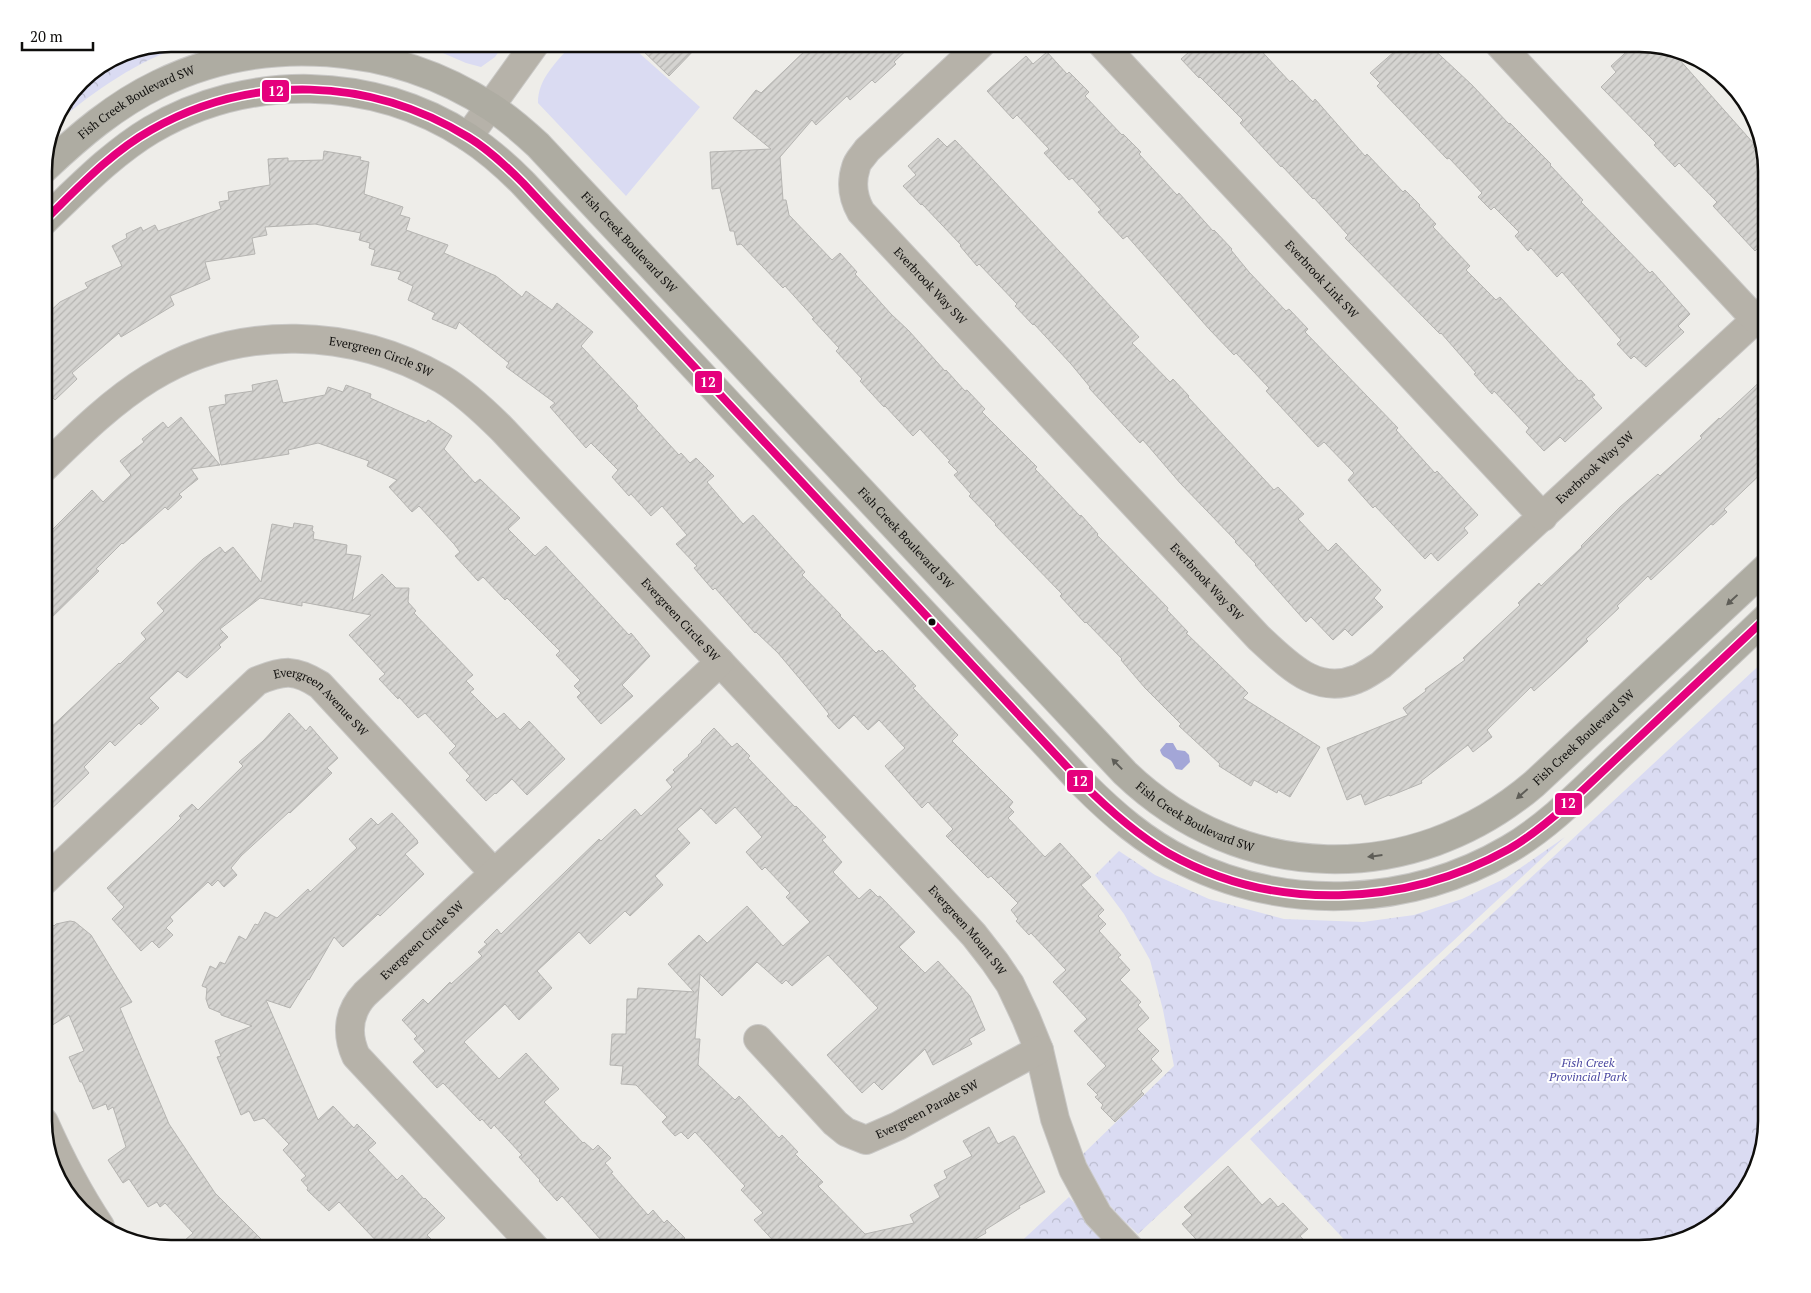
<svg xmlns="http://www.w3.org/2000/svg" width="1811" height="1293" font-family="'PT Serif',serif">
  <defs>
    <pattern id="park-crowns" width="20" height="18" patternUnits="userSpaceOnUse" patternTransform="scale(1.25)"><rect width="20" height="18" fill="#dadbf2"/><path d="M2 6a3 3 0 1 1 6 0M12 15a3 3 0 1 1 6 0" fill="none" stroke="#babbce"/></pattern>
    <pattern id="building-hatch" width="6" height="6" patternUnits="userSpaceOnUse" patternTransform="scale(1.25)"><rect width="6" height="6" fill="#d5d4d1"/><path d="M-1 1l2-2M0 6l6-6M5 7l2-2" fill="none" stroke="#b6b5b2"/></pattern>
  </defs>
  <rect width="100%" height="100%" fill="#eeede9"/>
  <path fill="#dadbf2" d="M422,44H504L495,57L481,67L466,63Z
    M572,44H629L700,107L626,196L538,103C538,78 557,62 572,44Z"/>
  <path fill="url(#park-crowns)" d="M171,44H189C138,60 95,90 54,125L57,115L87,76L123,53Z
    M1767,658V1122L1761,1162L1741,1199L1696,1236L1640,1249H1353L1250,1139Z
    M1565,837L1138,1234L1120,1217L1100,1194L1082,1155L1174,1066L1163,1010L1150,960L1124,914L1095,875L1119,851L1155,875L1209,899L1284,919L1363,922L1414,915L1462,899L1506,878Z
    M1069,1197L1084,1214L1110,1249H1013Z"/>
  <path fill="#a3a6d7" d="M1166,743H1173L1177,750L1185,751L1189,755L1190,762L1182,770L1176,769C1174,767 1173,762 1170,760C1164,756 1162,757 1160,750Z"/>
  <path fill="url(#building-hatch)" stroke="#b5b4b1" d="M636,44H700L669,76Z
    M812,44H913L894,62L896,64L875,83L872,80L850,100L847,96L816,125L812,120L780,157L783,200H786L789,215L832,260L840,253L857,272L855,274L891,314L909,331L945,371L946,370L965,391L967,390L985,409L982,412L1037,467L1035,469L1080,516L1081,515L1098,534L1097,535L1168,608L1167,610L1188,632L1186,633L1248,693L1243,698L1320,747L1290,797L1278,790L1277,793L1254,780L1251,786L1219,766L1220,764L1179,726L1181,724L1145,688L1121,660L1122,659L1086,622L1085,623L1060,596L1062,594L995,525L996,524L969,496L971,494L954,475L958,472L948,462L950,461L920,429L913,436L885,406L884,407L860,381L862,379L836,351L839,348L812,319L814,318L785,286L783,288L741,244L737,245L734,231H730L720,188L712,189L710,152L771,149L733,118L756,90L761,93Z
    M1198,44H1255L1290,82L1292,80L1313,102L1315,99L1365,156L1367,154L1403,192L1405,190L1420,205L1419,206L1436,224L1433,227L1470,266L1466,270L1496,300L1500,297L1579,381L1581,380L1595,395L1592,397L1602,408L1565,442L1560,437L1544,451L1526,432L1529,428L1494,391L1492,394L1474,374L1476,373L1441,333L1440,334L1345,238L1348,235L1314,198L1313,199L1282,166L1281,167L1240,123L1243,120L1200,77L1199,78L1181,59Z
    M1403,44H1428L1472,85L1509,124L1510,123L1551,164L1550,165L1583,200L1581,202L1650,273L1652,271L1690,314L1678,326L1684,332L1646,367L1634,356L1631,359L1617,344L1621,340L1562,272L1557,277L1531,248L1528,251L1515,236L1519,232L1494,207L1491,210L1478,197L1482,193L1449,158L1447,159L1377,86L1380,83L1370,73Z
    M1635,44L1670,49L1755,145L1753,148L1765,160L1767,171V239L1755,251L1713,206L1717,202L1679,163L1675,167L1654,145L1656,143L1601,87L1616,72L1611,66Z
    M1047,52L1067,74L1069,72L1089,92L1085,96L1122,135L1123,134L1141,152L1139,154L1177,195L1179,193L1213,231L1214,230L1232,249L1231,250L1249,272L1286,311L1289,309L1308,329L1305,332L1398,428L1396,430L1435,473L1437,471L1478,515L1464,528L1468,533L1438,561L1431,553L1425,559L1375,506L1373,508L1348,480L1354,473L1324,442L1318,447L1266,391L1269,388L1236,353L1234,355L1209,329L1127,236L1123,239L1098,212L1101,210L1072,178L1069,180L1044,153L1049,149L1017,115L1013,119L987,91L1026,56L1033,64Z
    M938,138L947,147L955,140L980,166L1139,337L1132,343L1170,382L1173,379L1189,396L1188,397L1274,490L1278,487L1304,514L1298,519L1328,551L1336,543L1381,590L1374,598L1383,607L1352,636L1345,629L1333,640L1311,617L1306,622L1255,565L1256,564L1235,542L1236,541L1180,483L1143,440L1140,443L1089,388L1090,387L1071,364L1034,324L1033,325L1015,306L1017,304L979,264L977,266L960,246L961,245L922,204L921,205L903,186L916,175L908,166Z
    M324,151L361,157L360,160L369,162L364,194L403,207L400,215L410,218L406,230L448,245L444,253L496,276L522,297L526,291L552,310L557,303L593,332L581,346L638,406L636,408L679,455L681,453L690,463L696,458L714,476L707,482L743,524L753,515L805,572L802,575L841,615L840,616L876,653L879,650L880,652L882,650L916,686L913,688L958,735L952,741L1013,802L1009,807L1014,812L1008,818L1045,857L1060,843L1091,877L1081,885L1104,910L1098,916L1106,924L1099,931L1121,955L1118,957L1130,970L1120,980L1141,1002L1138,1005L1149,1018L1137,1029L1159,1051L1151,1059L1162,1071L1141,1091L1144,1094L1115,1122L1101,1108L1103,1105L1095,1097L1098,1095L1087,1084L1106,1066L1074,1031L1087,1019L1053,982L1066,970L1031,933L1029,935L1016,921L1018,919L1011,910L1018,903L991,876L988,878L946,836L953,829L928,802L922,808L885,766L905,748L879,720L868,730L854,715L839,729L827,716L829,714L821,704L778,653L756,632L755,633L715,588L713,590L694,568L697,566L676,544L687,535L662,506L651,516L631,494L629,496L612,477L618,470L591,443L586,448L550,407L555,403L506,367L509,363L459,322L456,329L432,319L435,313L408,300L413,286L398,279L401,272L371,265L375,250L369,248L370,243L359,240L361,233L315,224L265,227L267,235L252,238L255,254L205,262L210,279L170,296L174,305L121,337L119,333L72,373L77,379L55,400L44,388V317L60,302L88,288L85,283L122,266L112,246L127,238L126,234L141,227L143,231L155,225L158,231L221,209L219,202L229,200L228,192L270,185L268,159L288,158V161L323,160Z
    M1767,375V468L1724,509L1727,512L1713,525L1711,524L1651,580L1648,576L1617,606L1619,608L1586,639L1588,641L1555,672L1534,691L1531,687L1487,730L1492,737L1473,752L1468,745L1421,781L1422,783L1390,796L1389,795L1365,805L1361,794L1347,800L1327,748L1408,715L1403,708L1426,691L1425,689L1465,660L1463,658L1520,605L1518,603L1539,583L1541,586L1582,547L1581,546L1620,507L1658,474L1660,476L1702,438L1700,436L1719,418L1720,419Z
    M277,380L283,403L325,395L328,387L343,392L346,385L371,394L370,398L426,423L428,420L452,436L444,449L475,483L480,479L520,518L508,529L535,556L546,546L629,635L631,633L650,656L622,685L633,696L601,724L577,697L581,693L574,686L580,680L556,655L560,651L507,598L505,600L483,577L478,581L455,556L460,552L454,544L419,506L412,512L389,487L397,480L367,466L369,461L318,443L288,450L289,454L221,465L209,407L226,404L225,395L253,391L252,385Z
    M181,417L220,465L191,469L198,479L179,494L182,497L168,510L165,507L123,544L122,543L96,569L99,571L44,625V533H49L92,490L103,502L131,475L120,461L144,442L142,439L163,422L168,428Z
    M294,523L313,526L312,531L314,532L313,539L347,545L346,554L361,556L352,601L382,574L396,588H409L408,602L416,611L414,613L473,675L466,681L474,689L470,692L497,719L504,713L520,730L529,721L565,759L527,795L512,779L496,794L495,793L486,801L466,780L470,776L449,753L456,746L425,713L418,718L399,697L398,699L379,679L385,674L349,635L371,615L302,602V606L260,598L220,629L228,637L219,645L221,647L187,678L178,671L149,698L159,708L141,725L139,723L115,746L110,741L84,767L89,773L44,816V734L119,663L120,664L146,639L141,633L164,611L157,603L203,559L220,547L225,553L233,547L261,582L272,524L293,528Z
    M289,713L306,731L310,726L338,758L327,768L332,773L290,813L289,812L241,856L231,868L237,875L224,887L218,880L212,886L208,882L170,917L173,921L166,928L173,935L159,948L152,941L141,951L112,919L124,907L107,888L172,827L181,818L179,816L192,804L198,810L243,766L239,762L263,741Z
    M714,728L732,747L737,743L750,756L748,758L795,807L796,806L826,837L822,840L842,862L833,872L859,899L870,889L878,897L880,896L915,932L899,947L925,973L938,961L970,996L985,1030L969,1039L972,1044L933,1065L925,1049L882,1090L874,1082L862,1093L827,1055L878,1008L828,955L792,986L786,980L782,984L757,962L722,996L700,974L695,1039H700L698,1065L735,1100L739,1096L779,1138L782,1135L798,1152L795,1154L823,1182L818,1186L865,1234L914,1223L910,1215L940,1197L934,1185L947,1178L944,1171L972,1156L963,1141L989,1127L998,1144L1013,1136L1015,1137L1045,1192L1019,1206L1020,1208L985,1230L986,1233L958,1249H781L754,1220L763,1213L741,1190L745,1186L695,1132L688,1139L681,1132L675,1136L662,1122L667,1117L636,1085L621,1084L623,1066L610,1065L612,1034H626L627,999H637L638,988L694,992L668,964L699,935L707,943L747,906L783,946L810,922L786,897L790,893L765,867L762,870L746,852L762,837L735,807L716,824L701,808L677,829L690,843L655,876L663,885L630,916L625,911L590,944L579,932L537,971L552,988L519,1020L505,1004L464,1042L499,1079L526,1053L559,1089L544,1102L583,1143L584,1142L593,1150L598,1145L611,1158L605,1163L613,1172L611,1173L648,1215L653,1210L664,1223L667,1220L685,1238L673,1249H609L562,1196L557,1201L539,1181L540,1180L519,1157L522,1155L494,1125L491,1129L482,1119L480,1121L443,1083L437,1088L413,1062L425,1051L414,1039L417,1036L402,1020L423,999L428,1004L450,982L451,984L482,956L478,952L487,944L484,942L497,929L501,934L599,839L601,841L635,809L641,816L672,787L666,780L675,772L673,770L689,756L688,755L702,742L701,741Z
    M392,813L417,840L418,843L405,854L424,874L380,916L378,914L343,947L334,937L309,980L308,979L290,1008L266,1000L318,1120L333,1106L354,1128L357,1124L376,1143L368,1150L397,1180L402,1175L424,1199L425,1198L445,1218L427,1235L441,1249H384L339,1202L329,1211L307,1190L308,1188L301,1180L306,1176L283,1150L289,1144L264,1118L254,1121L249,1111L241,1115L217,1057L221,1056L215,1041L252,1026L221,1015V1013L209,1008L206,999L207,988L202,986L210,966L216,969L220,962L225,964L239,936L246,940L255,924L258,925L265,912L277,918L308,889L310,892L357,848L349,839L371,818L378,825Z
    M44,919L54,926L56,924L70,921L75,922L91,935L132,1002L120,1008L169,1124L215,1193L261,1239L249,1249H175L193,1233L165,1203L160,1207L157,1202L148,1207L129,1179L123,1183L108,1160L126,1147L113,1107L108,1110L106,1104L93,1109L82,1082H80L69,1057L84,1051L69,1015L44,1030Z
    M1228,1166L1262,1205L1270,1198L1278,1207L1283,1203L1308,1229L1300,1236L1312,1249H1205L1182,1224L1192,1215L1184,1207Z"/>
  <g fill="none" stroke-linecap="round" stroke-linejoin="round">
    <defs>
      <g id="minor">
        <path id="s1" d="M981,44L867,150C864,155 857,161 856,167C851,182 853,198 861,212L1259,638C1287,663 1315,696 1357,679C1365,676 1373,670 1381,665L1767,309"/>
        <path id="s2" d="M1102,44L1543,517"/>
        <path d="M1499,44L1756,320"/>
        <path d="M468,137L535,44"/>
        <path id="s3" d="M44,468C77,436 111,402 150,378C239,323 353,328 442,379C464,392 485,412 503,430L930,887L974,935L995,962L1010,984L1026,1018L1039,1050L1055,1119L1073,1169L1098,1215L1130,1249"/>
        <path id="s4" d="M44,881L257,681C284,670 295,669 320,685L494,873"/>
        <path id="s5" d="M758,1039L835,1123L846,1132L866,1140L898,1126L1039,1050"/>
        <path d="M44,1122C60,1158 78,1193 100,1226"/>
        <path id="s6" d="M536,1249L356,1056C346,1034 348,1012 365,994L720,662"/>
      </g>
      <g id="major">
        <path id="s7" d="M44,169C79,136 115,105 159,84C264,33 393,43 491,107C508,118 523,131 538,145L1125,773C1241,884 1412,888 1534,784L1767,567"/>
        <path d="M44,221C78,189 111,154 151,130C248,73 373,75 468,137C488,150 506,166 523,183L1083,784C1113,814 1145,842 1184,861C1286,912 1410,907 1509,849C1550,825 1584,789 1618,757C1668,710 1718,664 1767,617"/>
      </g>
    </defs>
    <use href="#minor" stroke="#c9c8c6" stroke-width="30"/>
    <use href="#major" stroke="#c9c8c6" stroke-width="30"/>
    <use href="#minor" stroke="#b6b2a9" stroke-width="28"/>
    <use href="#major" stroke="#aeaca2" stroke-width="28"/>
    <defs>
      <path id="bus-1" d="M44,221C77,189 110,153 151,130C251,73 370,77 468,137C488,149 506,166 523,183L1083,784C1109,810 1136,834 1168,853C1273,913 1405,907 1509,849C1530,837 1548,822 1566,806L1767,617"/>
    </defs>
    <use href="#bus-1" stroke="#fff" stroke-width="11"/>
    <use href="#bus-1" stroke="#e5007d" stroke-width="8"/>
  </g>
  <defs><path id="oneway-solid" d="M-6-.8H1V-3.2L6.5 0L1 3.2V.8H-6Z" transform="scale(1.25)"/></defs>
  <g fill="#5e5d57">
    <use href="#oneway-solid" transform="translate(1732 600) rotate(137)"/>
    <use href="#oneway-solid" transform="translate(1117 764) rotate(-134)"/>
    <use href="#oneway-solid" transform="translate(1522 794) rotate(139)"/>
    <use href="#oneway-solid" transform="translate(1375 856) rotate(173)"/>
  </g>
  <circle fill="#0f0e0c" stroke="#fff" stroke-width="2" cx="932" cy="622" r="4.5"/>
  <g text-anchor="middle" stroke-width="4" stroke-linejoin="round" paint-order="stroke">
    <g font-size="12" fill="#0f0e0c" stroke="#fff">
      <text dy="4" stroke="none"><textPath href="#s7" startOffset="115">Fish Creek Boulevard SW</textPath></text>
      <text dy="4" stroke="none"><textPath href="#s7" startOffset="685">Fish Creek Boulevard SW</textPath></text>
      <text dy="4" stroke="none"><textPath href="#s2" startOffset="322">Everbrook Link SW</textPath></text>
      <text dy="4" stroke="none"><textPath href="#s1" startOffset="324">Everbrook Way SW</textPath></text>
      <text dy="4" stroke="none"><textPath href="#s3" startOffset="380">Evergreen Circle SW</textPath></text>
      <text dy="4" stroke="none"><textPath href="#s1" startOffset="1238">Everbrook Way SW</textPath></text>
      <text dy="4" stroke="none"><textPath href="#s7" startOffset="1090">Fish Creek Boulevard SW</textPath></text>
      <text dy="4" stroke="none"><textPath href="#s1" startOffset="729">Everbrook Way SW</textPath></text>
      <text dy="4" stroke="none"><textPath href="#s3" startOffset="785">Evergreen Circle SW</textPath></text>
      <text dy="4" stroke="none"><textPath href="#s4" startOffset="368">Evergreen Avenue SW</textPath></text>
      <text dy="4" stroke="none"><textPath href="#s7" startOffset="1929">Fish Creek Boulevard SW</textPath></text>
      <text dy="4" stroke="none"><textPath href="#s7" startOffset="1495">Fish Creek Boulevard SW</textPath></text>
      <text dy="4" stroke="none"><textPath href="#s3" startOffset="1208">Evergreen Mount SW</textPath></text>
      <text dy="4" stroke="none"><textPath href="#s6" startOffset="409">Evergreen Circle SW</textPath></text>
      <text dy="4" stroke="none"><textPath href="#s5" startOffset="218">Evergreen Parade SW</textPath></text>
    </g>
    <g font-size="12" font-style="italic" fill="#4c49a1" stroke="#fff">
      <text x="1588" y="1067">Fish Creek<tspan x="1588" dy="14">Provincial Park</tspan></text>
    </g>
  </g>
  <path d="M0 0H1811V1293H0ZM171 52H1639A119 119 0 0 1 1758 171V1121A119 119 0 0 1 1639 1240H171A119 119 0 0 1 52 1121V171A119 119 0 0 1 171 52Z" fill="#fff" fill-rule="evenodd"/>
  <path fill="none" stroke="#0f0e0c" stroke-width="2.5" d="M171 52H1639A119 119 0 0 1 1758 171V1121A119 119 0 0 1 1639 1240H171A119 119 0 0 1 52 1121V171A119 119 0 0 1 171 52Z"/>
  <g stroke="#fff" stroke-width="2">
    <rect x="261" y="79" width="29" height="24" rx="5" fill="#e5007d"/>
    <rect x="694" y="370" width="29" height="24" rx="5" fill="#e5007d"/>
    <rect x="1066" y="769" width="28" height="24" rx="5" fill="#e5007d"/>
    <rect x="1554" y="792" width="29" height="24" rx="5" fill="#e5007d"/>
  </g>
  <g font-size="14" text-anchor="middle" font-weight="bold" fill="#fff">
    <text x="276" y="96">12</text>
    <text x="708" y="387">12</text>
    <text x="1080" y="786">12</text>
    <text x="1568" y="808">12</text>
  </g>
  <path d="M22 42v8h71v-8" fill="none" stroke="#0f0e0c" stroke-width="2.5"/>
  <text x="30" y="42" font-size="15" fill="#0f0e0c" stroke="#ffffff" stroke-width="4" paint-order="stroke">20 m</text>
</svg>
